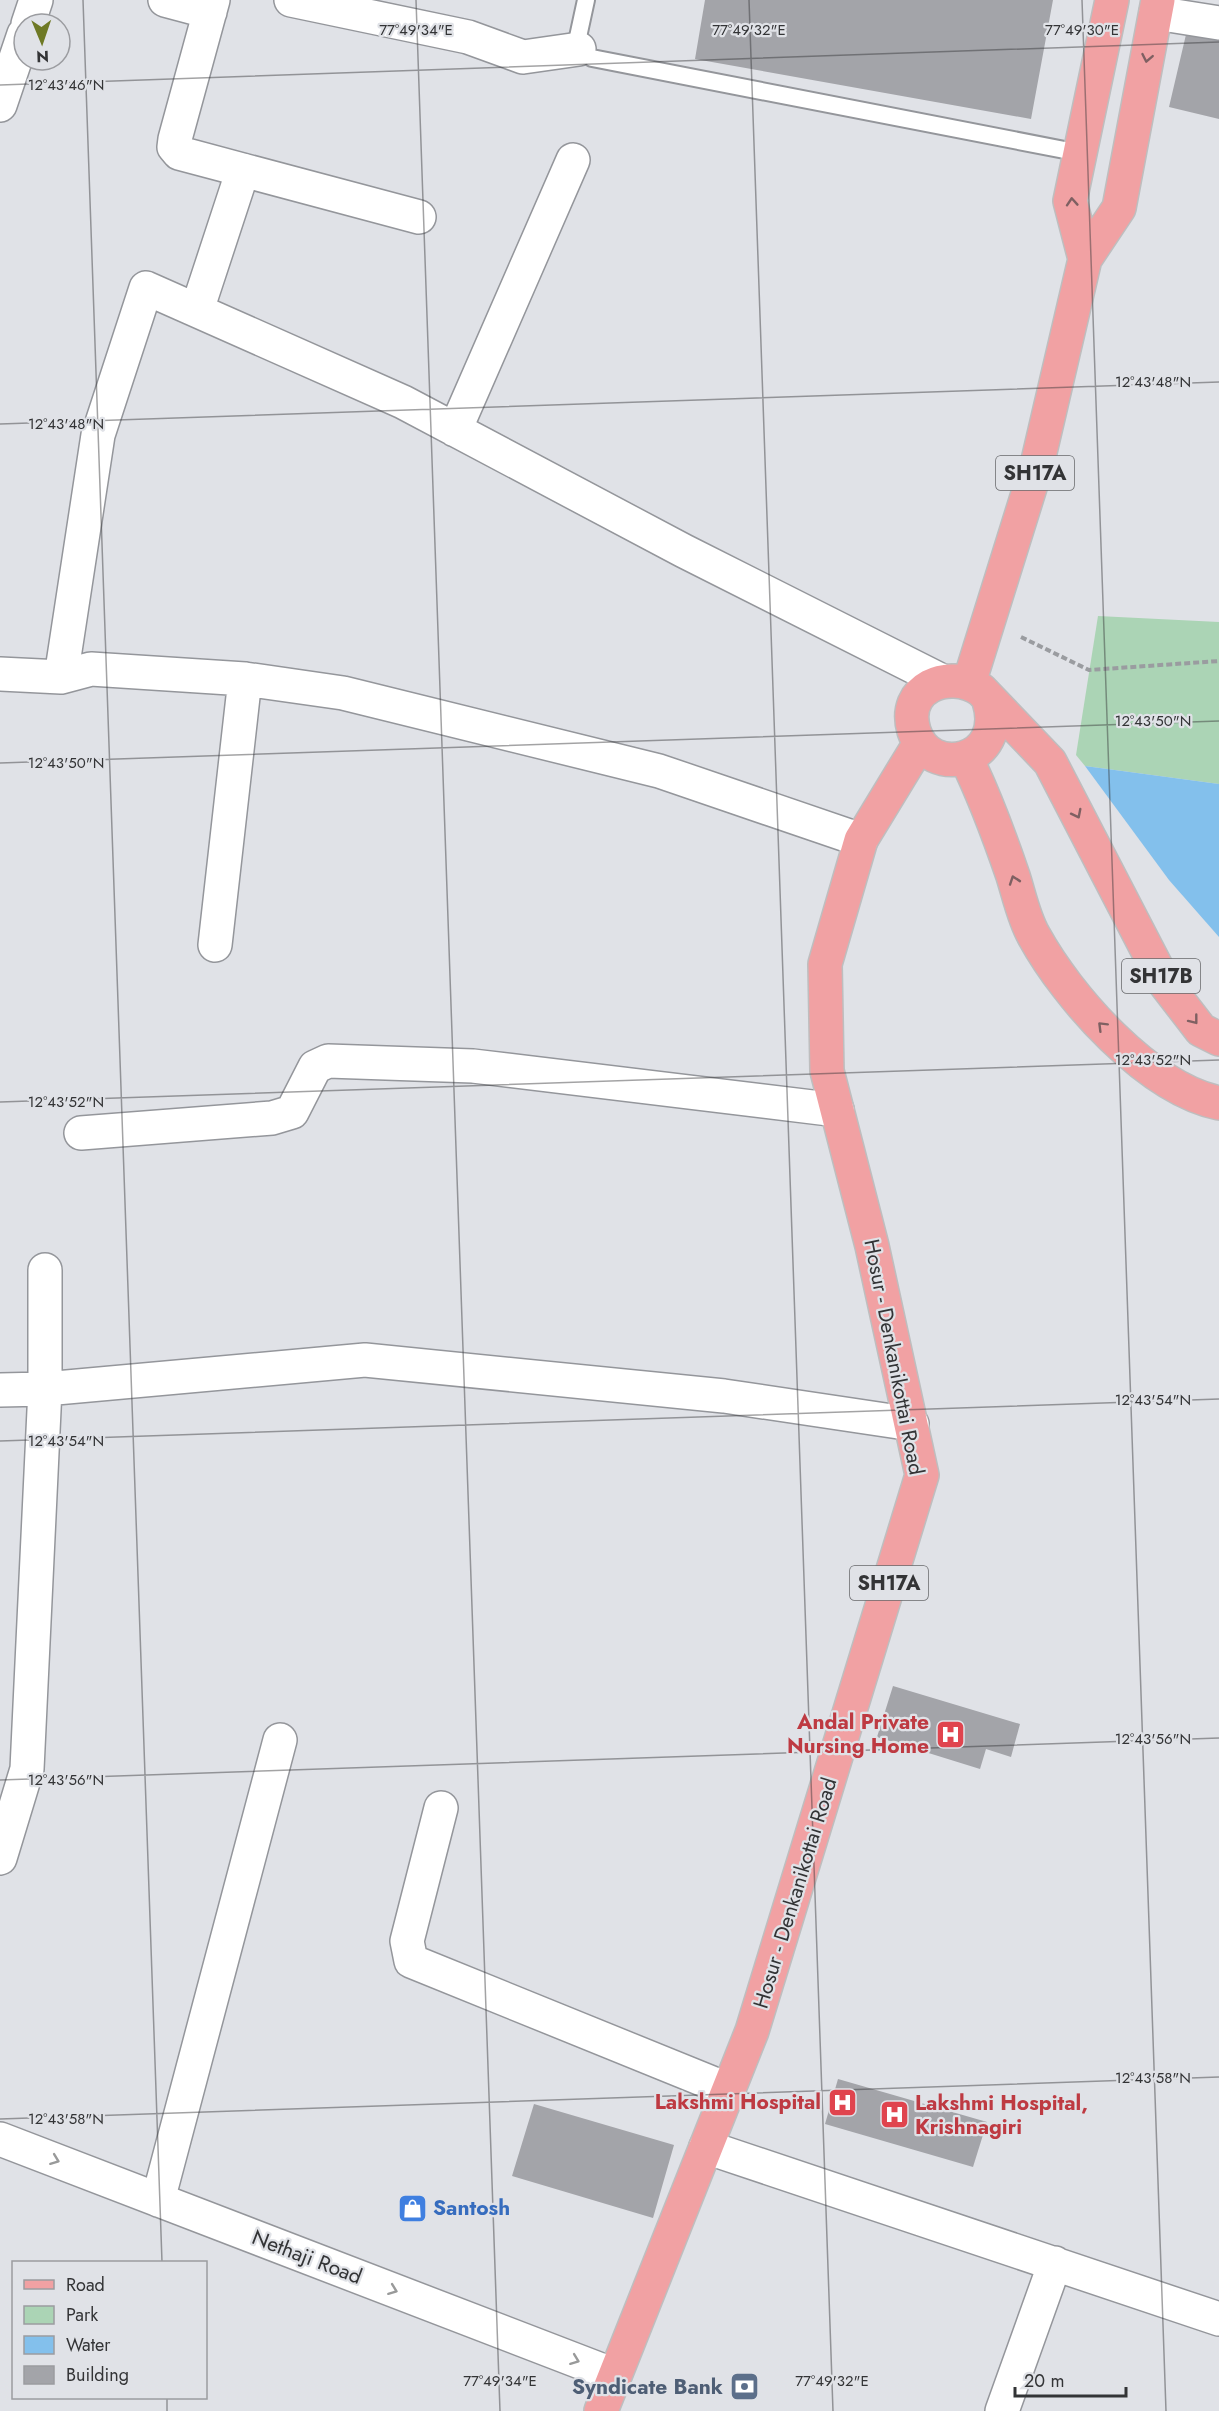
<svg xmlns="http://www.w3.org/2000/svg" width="1219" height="2411" font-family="Jost,sans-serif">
  <rect width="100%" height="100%" fill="#e0e2e7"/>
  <path fill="#abd4b5" d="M1098,616L1219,622V784L1085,766L1076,755Z"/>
  <path fill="#83c0ec" d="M1085,766L1219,784V937L1169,880Z"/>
  <path fill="#a3a4a9" d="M705,0H1053L1031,119L695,59Z
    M1188,26L1219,33V119L1169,107Z
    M893,1686L1020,1724L1011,1757L986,1749L980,1769L877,1737Z
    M838,2079L987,2122L973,2167L825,2124Z
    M534,2104L674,2145L653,2218L512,2176Z"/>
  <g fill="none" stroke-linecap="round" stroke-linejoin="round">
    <defs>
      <path id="lane" d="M586,0L578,37L579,49L592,58L1080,153"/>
      <path id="street" d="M165,0L210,12
        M213,0L175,139L174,147L179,153L419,217
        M291,0L468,37L523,57L579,49
        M1156,13L1219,23
        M28,24L36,0
        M0,105L24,34
        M197,310L243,170
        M455,430L573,160
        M0,674L61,677L91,669L245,679L343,693L659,771L861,840
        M61,677L98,435L146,288L403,402L684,551L942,681
        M215,945L245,679
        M81,1133L272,1118L292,1112L315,1067L328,1061L473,1066L837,1110
        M0,1390L45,1389V1270
        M441,1808L407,1941L411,1961L729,2090
        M0,1858L27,1769L45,1389L365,1360L724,1396L912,1424
        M0,2139L614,2375
        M706,2147L1219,2319
        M158,2200L280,1740
        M1002,2411L1055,2263"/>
      <path id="primary" d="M1085,259L1070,201L1112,0
        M969,683L1037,465L1085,259L1119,208L1158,0
        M989,701C1008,763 929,780 914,731C901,688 948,668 981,690L1050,762L1164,982L1201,1030L1219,1039
        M966,758C985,797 999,835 1013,876C1019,895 1024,919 1034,936C1068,998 1148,1088 1219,1103
        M601,2411L752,2031L922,1475L872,1246L827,1071L825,964L861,840L920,743"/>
    </defs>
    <use href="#lane" stroke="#94969b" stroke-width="20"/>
    <use href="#street" stroke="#94969b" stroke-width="36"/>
    <use href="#primary" stroke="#bebebf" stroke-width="36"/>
    <path stroke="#9a9ca0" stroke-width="4" stroke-dasharray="6 3" stroke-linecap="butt" d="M1021,637L1089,670L1219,661"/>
    <use href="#lane" stroke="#fff" stroke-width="16"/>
    <use href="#street" stroke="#fff" stroke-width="33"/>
    <use href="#primary" stroke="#f1a1a3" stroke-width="33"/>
  </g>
  <defs><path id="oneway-chevron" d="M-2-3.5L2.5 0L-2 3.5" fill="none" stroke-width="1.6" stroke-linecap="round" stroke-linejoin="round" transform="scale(1.5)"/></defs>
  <g stroke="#7f6062">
    <use href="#oneway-chevron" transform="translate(1147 58) rotate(101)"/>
    <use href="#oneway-chevron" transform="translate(1072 202) rotate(-94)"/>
    <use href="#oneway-chevron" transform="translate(1077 814) rotate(63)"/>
    <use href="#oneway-chevron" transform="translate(1014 880) rotate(-109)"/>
    <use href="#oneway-chevron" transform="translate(1194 1020) rotate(52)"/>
    <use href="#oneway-chevron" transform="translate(1102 1026) rotate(-135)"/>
  </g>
  <g stroke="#999a9a">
    <use href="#oneway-chevron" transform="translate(55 2160) rotate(21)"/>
    <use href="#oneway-chevron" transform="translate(393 2290) rotate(21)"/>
    <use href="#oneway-chevron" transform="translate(575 2360) rotate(21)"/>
  </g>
  <path fill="none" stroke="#333436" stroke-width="1.5" stroke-opacity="0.45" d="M83,0L162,2262M416,0L500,2411M749,0L833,2411M1082,0L1166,2411M0,85L1219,42M0,424L1219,382M0,763L1219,721M0,1102L1219,1060M0,1441L1219,1399M0,1780L1219,1738M0,2119L1219,2077M167,2398V2411"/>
  <defs>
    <symbol id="hospital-square" viewBox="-11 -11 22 22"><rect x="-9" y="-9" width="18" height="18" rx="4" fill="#e0444e" stroke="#e0e2e7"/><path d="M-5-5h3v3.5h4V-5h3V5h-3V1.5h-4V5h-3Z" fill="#fff"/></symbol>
    <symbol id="shop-square" viewBox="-11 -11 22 22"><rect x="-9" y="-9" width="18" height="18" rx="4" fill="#3f7fe0" stroke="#e0e2e7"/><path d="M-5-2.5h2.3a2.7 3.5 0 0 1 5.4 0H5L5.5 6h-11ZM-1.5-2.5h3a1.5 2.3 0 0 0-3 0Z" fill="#fff"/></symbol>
    <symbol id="bank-square" viewBox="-11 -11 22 22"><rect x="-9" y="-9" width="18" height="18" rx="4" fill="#5c6f8a" stroke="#e0e2e7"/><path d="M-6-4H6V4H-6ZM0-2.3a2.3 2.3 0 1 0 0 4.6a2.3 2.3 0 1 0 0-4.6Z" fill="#fff"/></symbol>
  </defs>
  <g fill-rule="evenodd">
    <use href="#hospital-square" x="934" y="1718" width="33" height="33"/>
    <use href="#hospital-square" x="826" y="2086" width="33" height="33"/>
    <use href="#hospital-square" x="878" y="2098" width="33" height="33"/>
    <use href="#shop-square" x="396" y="2192" width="33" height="33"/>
    <use href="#bank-square" x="728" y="2370" width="33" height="33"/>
  </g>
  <g text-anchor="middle" stroke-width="4.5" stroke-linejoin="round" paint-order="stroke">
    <g fill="#e0e2e7" stroke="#67686b" stroke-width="1.5">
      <rect x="996" y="456" width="78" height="34" rx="4.5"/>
      <rect x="1122" y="959" width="78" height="34" rx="4.5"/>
      <rect x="850" y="1566" width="78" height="34" rx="4.5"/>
    </g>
    <g font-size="20" font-weight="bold" fill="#333436">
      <text x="1035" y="480">SH17A</text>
      <text x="1161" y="983">SH17B</text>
      <text x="889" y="1590">SH17A</text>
    </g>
    <g font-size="21" fill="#333436" stroke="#e0e2e7">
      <text transform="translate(894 1357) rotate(79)" y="7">Hosur - Denkanikottai Road</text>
      <text transform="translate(795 1893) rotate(-73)" y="7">Hosur - Denkanikottai Road</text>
      <text transform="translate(307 2257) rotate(21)" y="7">Nethaji Road</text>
    </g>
    <g font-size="21" font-weight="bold" fill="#be3a42" stroke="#e0e2e7" text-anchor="end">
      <text x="929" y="1729">Andal Private<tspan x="929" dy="24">Nursing Home</tspan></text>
      <text x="821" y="2109">Lakshmi Hospital</text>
      <text x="915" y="2110" text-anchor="start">Lakshmi Hospital,<tspan x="915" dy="24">Krishnagiri</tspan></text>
    </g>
    <g font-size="21" font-weight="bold" fill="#366cbe" stroke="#e0e2e7" text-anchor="start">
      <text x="433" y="2215">Santosh</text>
    </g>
    <g font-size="21" font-weight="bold" fill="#4e5e75" stroke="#e0e2e7" text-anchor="end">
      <text x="723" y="2394">Syndicate Bank</text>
    </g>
  </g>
  <g font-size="15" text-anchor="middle" fill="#333436" stroke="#e0e2e7" stroke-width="4.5" stroke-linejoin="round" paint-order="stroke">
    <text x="416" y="35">77°49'34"E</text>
    <text x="749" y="35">77°49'32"E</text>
    <text x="1082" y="35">77°49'30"E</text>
    <text x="66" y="90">12°43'46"N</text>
    <text x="1153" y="387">12°43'48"N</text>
    <text x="66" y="429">12°43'48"N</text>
    <text x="1153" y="726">12°43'50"N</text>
    <text x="66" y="768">12°43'50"N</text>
    <text x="1153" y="1065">12°43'52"N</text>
    <text x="66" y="1107">12°43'52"N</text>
    <text x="1153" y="1405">12°43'54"N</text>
    <text x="66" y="1446">12°43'54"N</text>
    <text x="1153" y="1744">12°43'56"N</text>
    <text x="66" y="1785">12°43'56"N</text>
    <text x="1153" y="2083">12°43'58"N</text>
    <text x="66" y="2124">12°43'58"N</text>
    <text x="500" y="2386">77°49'34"E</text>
    <text x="832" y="2386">77°49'32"E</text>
  </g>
  <rect x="12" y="2261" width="195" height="138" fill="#e0e2e7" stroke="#9b9ca0" stroke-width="1.5"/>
  <rect x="24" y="2280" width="30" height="9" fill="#f1a1a3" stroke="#9b9ca0" stroke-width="1.5"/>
  <text x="66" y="2291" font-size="18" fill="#333436">Road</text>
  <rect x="24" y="2306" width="30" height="18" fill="#abd4b5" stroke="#9b9ca0" stroke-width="1.5"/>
  <text x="66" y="2321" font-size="18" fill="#333436">Park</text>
  <rect x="24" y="2336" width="30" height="18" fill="#83c0ec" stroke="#9b9ca0" stroke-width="1.5"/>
  <text x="66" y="2351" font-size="18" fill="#333436">Water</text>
  <rect x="24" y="2366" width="30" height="18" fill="#a3a4a9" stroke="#9b9ca0" stroke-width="1.5"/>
  <text x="66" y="2381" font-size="18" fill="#333436">Building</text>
  <g transform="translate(42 42) rotate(178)"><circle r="28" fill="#e0e2e7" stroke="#9b9ca0" stroke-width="1.5"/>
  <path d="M0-4.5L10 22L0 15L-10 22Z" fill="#6e7925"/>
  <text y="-9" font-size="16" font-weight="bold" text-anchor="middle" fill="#333436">N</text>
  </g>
  <path d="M1015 2387v9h111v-9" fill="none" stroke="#333436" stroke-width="3"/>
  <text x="1024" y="2387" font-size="18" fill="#333436" stroke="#e0e2e7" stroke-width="4.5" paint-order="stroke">20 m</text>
</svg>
